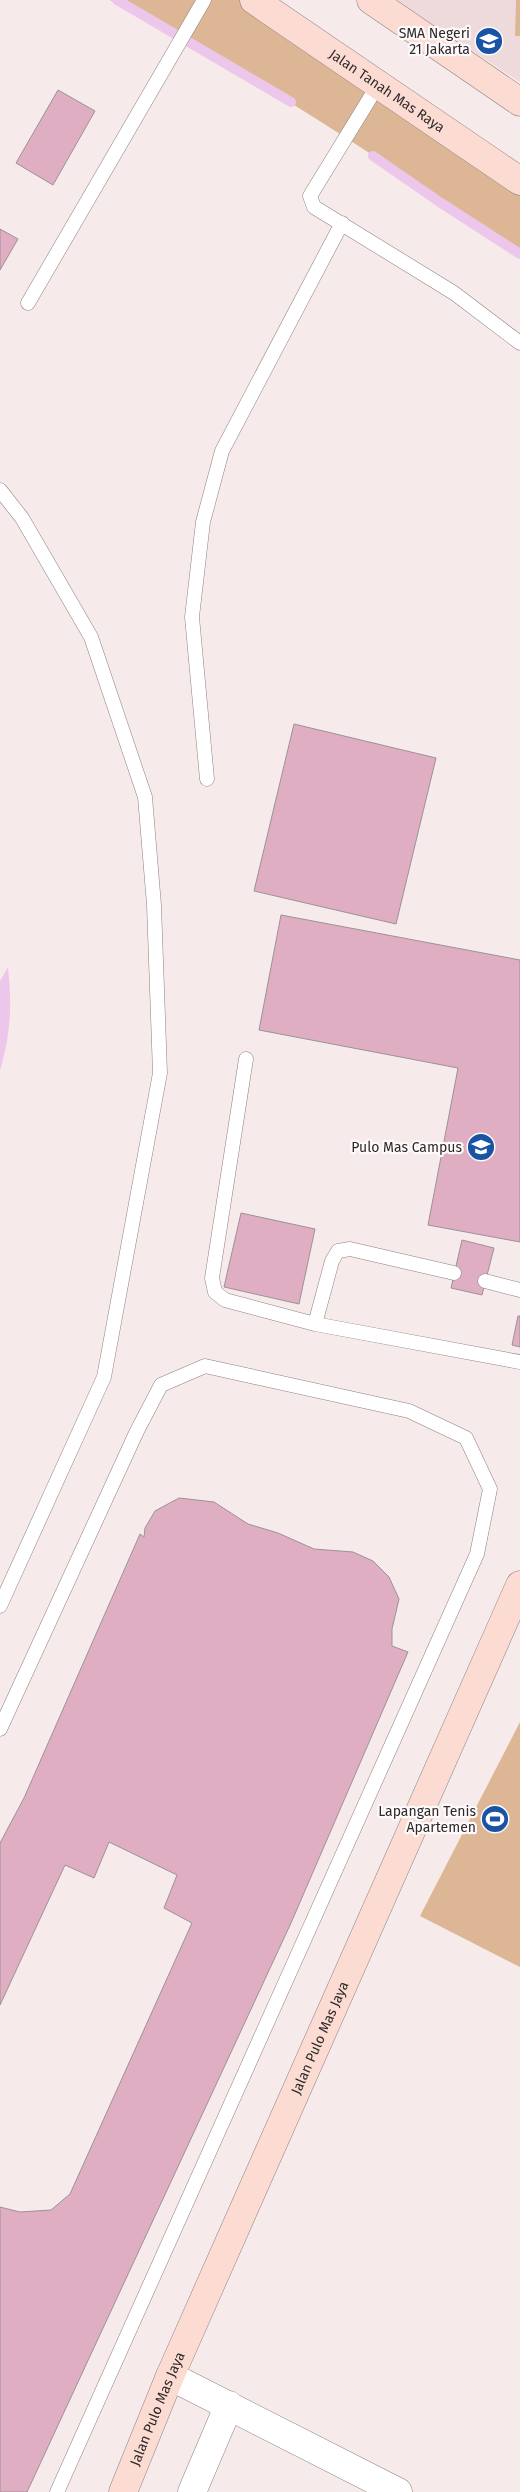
<svg xmlns="http://www.w3.org/2000/svg" width="520" height="2492" font-family="'Fira Sans',sans-serif">
  <rect width="100%" height="100%" fill="#f6eaeb"/>
  <path fill="#efdadb" d="M394,0H520V82Z"/>
  <path fill="#ddb695" d="M110,0H246L520,181V253C386,164 254,73 110,0Z
    M516,0H520V36H515Z
    M520,1722V1967L420,1916Z"/>
  <path fill="#edc7eb" d="M8,967C12,1006 11,1033 0,1070V981Z"/>
  <g fill="none" stroke-linecap="round" stroke-linejoin="round">
    <path stroke="#edc7eb" stroke-width="10" d="M117,0L291,102
      M373,156L441,203L520,254"/>
  </g>
  <path fill="#e0aec3" stroke="#9b9295" d="M58,90L95,111L53,185L16,163Z
    M0,229L18,239L0,270Z
    M294,724L436,758L396,924L254,891Z
    M281,915L520,960V1242L428,1225L458,1068L259,1030Z
    M241,1213L315,1229L299,1304L224,1287Z
    M462,1240L494,1248L482,1295L451,1288Z
    M518,1316H520V1347L512,1345Z
    M179,1498L214,1502L248,1524L278,1533L314,1549L353,1552L373,1561L389,1577L399,1599L392,1629V1646L408,1652L291,1923L27,2492H0V2207L20,2212L51,2210L70,2194L192,1923L164,1908L177,1875L109,1842L94,1878L65,1865L0,2005V1843L24,1798L140,1534L144,1537L145,1528L155,1511Z"/>
  <g fill="none" stroke-linecap="round" stroke-linejoin="round">
    <defs>
      <path id="lane" d="M378,85L310,196L314,207L454,293L520,343
        M28,303L204,0
        M0,490L22,518L91,637L145,797L154,905L160,1073L104,1377L0,1606
        M207,779L192,617L203,522L222,451L342,223
        M246,1059L212,1278L215,1292L225,1300L315,1324
        M454,1273L350,1249L338,1251L332,1261L315,1324L520,1362
        M485,1281L520,1290
        M0,1729L137,1431L161,1385L205,1366L409,1411L466,1438L490,1489L477,1554L57,2492"/>
      <path id="street" d="M170,2376L398,2492
        M192,2492L229,2405"/>
      <g id="secondary">
        <path id="s1" d="M254,0L520,181"/>
        <path d="M371,0L520,102"/>
        <path id="s2" d="M123,2492L170,2376L520,1585"/>
      </g>
    </defs>
    <use href="#lane" stroke="#8c8282" stroke-width="15"/>
    <use href="#street" stroke="#8c8282" stroke-width="29"/>
    <use href="#secondary" stroke="#8c8282" stroke-width="29"/>
    <use href="#lane" stroke="#fff" stroke-width="14"/>
    <use href="#street" stroke="#fff" stroke-width="28"/>
    <use href="#secondary" stroke="#fcdcd2" stroke-width="28"/>
  </g>
  <defs>
    <symbol id="school-disc" viewBox="-11 -11 22 22"><circle r="9.5" fill="#1853a4" stroke="#fef9fa"/><path d="M0-5L7-2L0 1L-7-2ZM-4 1L0 2.5L4 1V4Q0 6-4 4Z" fill="#fff"/></symbol>
    <symbol id="university-disc" viewBox="-11 -11 22 22"><circle r="9.5" fill="#1853a4" stroke="#fef9fa"/><path d="M0-5L7-2L0 1L-7-2ZM-4 1L0 2.5L4 1V4Q0 6-4 4Z" fill="#fff"/></symbol>
    <symbol id="stadium-disc" viewBox="-11 -11 22 22"><circle r="9.5" fill="#1853a4" stroke="#fef9fa"/><path d="M0-5a6.5 5 0 1 0 0 10a6.5 5 0 1 0 0-10ZM-3.5-1.8h7v3.6h-7Z" fill="#fff"/></symbol>
  </defs>
  <g fill-rule="evenodd">
    <use href="#school-disc" x="473" y="25" width="32" height="32"/>
    <use href="#university-disc" x="465" y="1131" width="32" height="32"/>
    <use href="#stadium-disc" x="479" y="1803" width="32" height="32"/>
  </g>
  <g text-anchor="middle" stroke-width="4.5" stroke-linejoin="round" paint-order="stroke">
    <g font-size="14" fill="#2d2929" stroke="#fef9fa" text-anchor="end">
      <text x="470" y="38">SMA Negeri<tspan x="470" dy="16">21 Jakarta</tspan></text>
      <text x="462" y="1152">Pulo Mas Campus</text>
      <text x="476" y="1816">Lapangan Tenis<tspan x="476" dy="16">Apartemen</tspan></text>
    </g>
    <g font-size="14" fill="#2d2929" stroke="#fef9fa">
      <text dy="5" stroke="none"><textPath href="#s1" startOffset="161">Jalan Tanah Mas Raya</textPath></text>
      <text dy="5" stroke="none"><textPath href="#s2" startOffset="495">Jalan Pulo Mas Jaya</textPath></text>
      <text dy="5" stroke="none"><textPath href="#s2" startOffset="90">Jalan Pulo Mas Jaya</textPath></text>
    </g>
  </g>
</svg>
